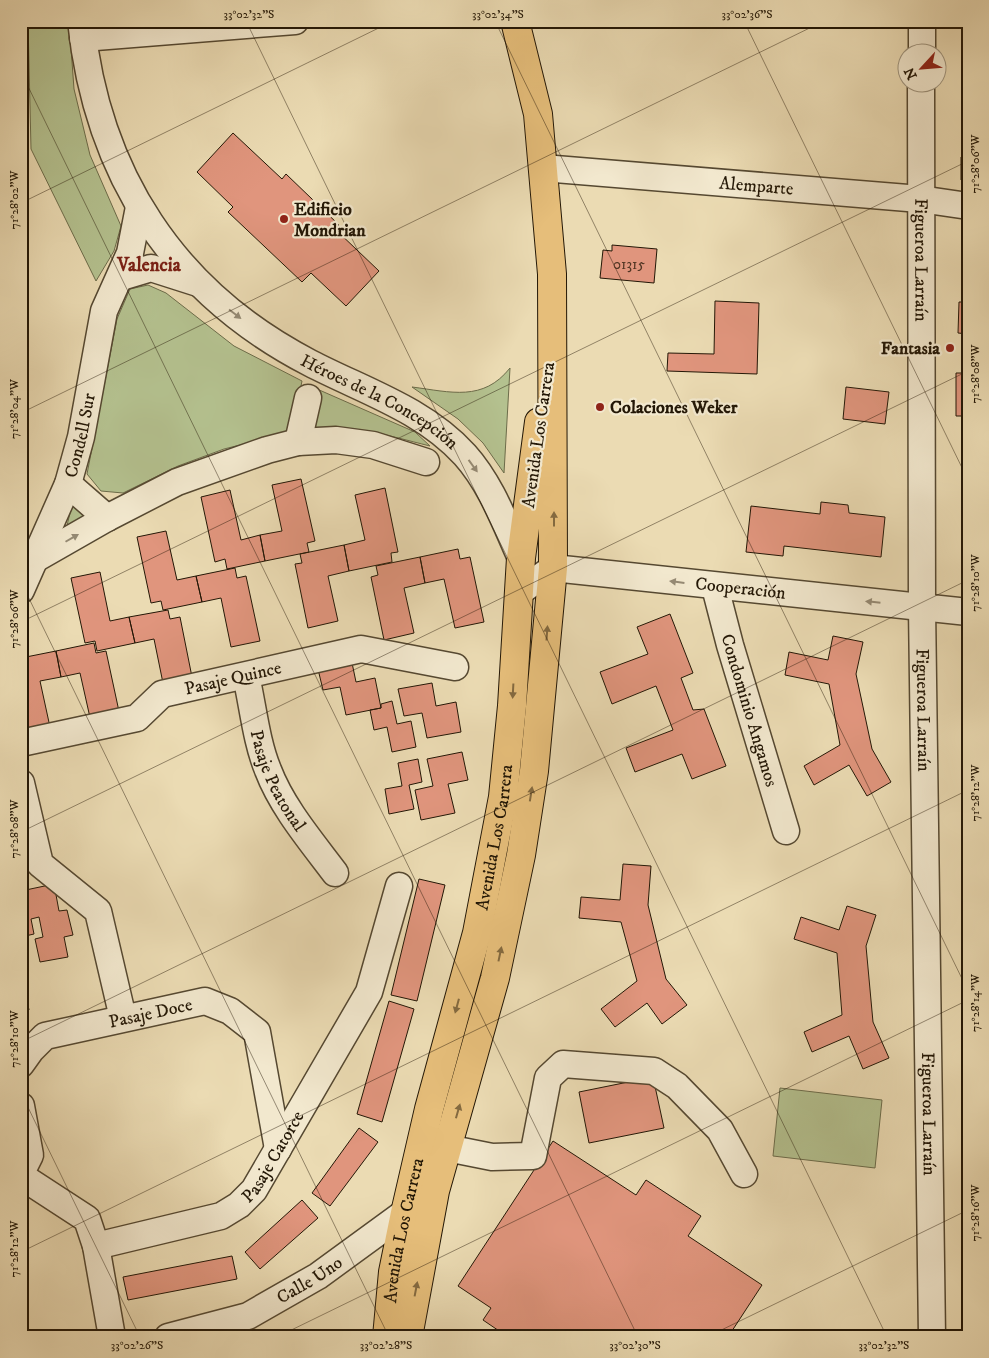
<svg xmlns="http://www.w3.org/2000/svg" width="989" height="1358" font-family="'IM FELL DW Pica',serif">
  <rect width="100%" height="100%" fill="#ebdbb3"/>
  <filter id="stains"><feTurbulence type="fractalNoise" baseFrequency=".004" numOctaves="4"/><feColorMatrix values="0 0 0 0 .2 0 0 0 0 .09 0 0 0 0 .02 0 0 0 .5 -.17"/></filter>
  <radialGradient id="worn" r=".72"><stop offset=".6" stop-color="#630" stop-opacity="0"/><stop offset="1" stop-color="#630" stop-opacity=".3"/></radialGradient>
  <path fill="#b4c18f" stroke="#6c6c4a" d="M28,21H69L74,89L90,155L121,226L114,251L96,281L31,149Z
    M148,285L166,293L234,346L302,381L292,432L224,449L178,466L123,493L101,491L87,474L117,319L130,289Z
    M510,368L504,473L483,443L458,419L412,387C451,392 483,402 510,368Z
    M317,389L415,432L430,446C385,435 357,425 310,428Z
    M73,500L92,515L66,530Z
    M780,1088L882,1100L875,1168L773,1156Z"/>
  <path fill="#e0957d" stroke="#231706" d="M966,21H968V36H965Z
    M233,133L282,179L286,174L339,225L335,229L379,271L346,306L311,273L302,282L228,212L233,207L197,172Z
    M961,157H968V180H961Z
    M612,245L657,249L654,283L600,278L603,250L612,251Z
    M715,301L759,303L757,374L667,371L668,353L714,354Z
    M959,302H968V334L958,333Z
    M956,373H968V416H956Z
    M846,387L889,392L885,424L843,419Z
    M963,430H968V473H963Z
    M301,479L315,541L307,543L309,552L265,561L260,535L282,531L272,485Z
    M385,488L398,552L391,553L392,562L349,571L344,545L365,540L355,495Z
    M230,490L241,540L260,535L265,561L227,569L225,559L215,562L201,497Z
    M821,502L848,505L849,513L885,517L881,557L784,546L783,556L746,552L751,506L820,514Z
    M166,531L177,580L196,576L202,602L163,610L161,601L151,603L137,537Z
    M344,545L349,571L328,576L338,621L308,628L295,564L302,563L300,554Z
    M458,549L460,559L470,557L484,622L455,628L444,579L425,583L420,557Z
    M420,557L425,583L404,588L414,633L384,640L371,577L378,575L376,566Z
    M235,568L237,578L246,576L260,641L231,647L221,598L202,602L196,576Z
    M100,572L110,621L129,617L135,643L97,651L95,641L85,643L71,578Z
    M168,610L170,619L180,617L193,682L164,688L154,639L135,643L129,617Z
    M670,614L693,673L681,678L693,710L704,709L726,766L692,779L682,754L635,772L626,748L673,730L656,686L612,704L600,672L648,654L637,627Z
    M833,636L863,642L856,674L872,749L891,782L867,796L849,765L814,785L804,766L840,745L829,684L785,675L789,652L828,660Z
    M94,643L96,653L106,651L120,716L91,722L80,673L61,677L56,651Z
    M56,651L61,677L40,681L50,727L21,733V658Z
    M351,658L356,682L375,678L381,708L346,715L340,687L323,690L317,665Z
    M432,683L436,706L456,702L461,732L427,738L422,713L404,716L398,689Z
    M392,701L397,724L411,721L416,747L392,752L387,727L374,730L370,710L381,708V704Z
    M462,752L468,780L448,784L455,813L421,820L415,790L433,786L427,759Z
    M418,759L422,782L409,785L414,809L389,814L385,789L402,786L398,763Z
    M623,864L651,866L648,905L666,979L687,1005L662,1024L647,1003L615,1027L601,1009L637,981L621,922L579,918L581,897L620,900Z
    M419,879L445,885L417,1001L391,995Z
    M54,884L59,911L67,910L73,935L64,937L68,957L40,962L35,939L43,937L39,917L31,919L34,934L21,937V891Z
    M847,906L876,915L866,946L873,1022L889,1058L863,1069L849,1036L812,1052L804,1032L842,1015L837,953L794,939L801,917L839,930Z
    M21,985H24L29,1010L21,1012Z
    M389,1001L414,1009L382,1122L357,1114Z
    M21,1016L25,1031L21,1032Z
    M653,1077L664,1128L589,1143L579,1092Z
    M359,1128L378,1142L330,1206L312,1193Z
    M553,1141L636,1195L646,1180L701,1216L688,1236L762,1285L728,1337H508L483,1320L491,1308L458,1286Z
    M302,1200L318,1218L260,1269L245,1252Z
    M232,1256L237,1279L128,1300L123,1277Z"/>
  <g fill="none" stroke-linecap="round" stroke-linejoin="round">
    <defs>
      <g id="minor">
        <path id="s1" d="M81,21C97,174 173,292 310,363C364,391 423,409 465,455C491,484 505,523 521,558"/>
        <path d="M83,38L295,21"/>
        <path d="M922,52V21"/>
        <path id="s2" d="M921,82L922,607L932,1337"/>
        <path id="s3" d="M543,168L920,199L968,206"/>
        <path d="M121,277L151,268L198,283"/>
        <path d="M298,442L308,398"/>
        <path d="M68,484L107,518"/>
        <path d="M37,558L107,518L177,482L267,450L298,442L336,440L373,445L426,462"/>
        <path id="s4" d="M715,587L730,645L786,831"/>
        <path id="s5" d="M21,590L68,484L81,437L104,311L130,253L139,207"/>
        <path id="s6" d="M521,591L553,568L968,612"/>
        <path id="s7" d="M246,676C253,706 256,741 268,770C282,807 311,841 335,873"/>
        <path id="s8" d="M21,743L137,718L162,694L361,649L455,667"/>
        <path d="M21,783L40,864L98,911L123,1018"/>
        <path id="s9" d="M21,1064L31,1050L45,1036L205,1001L230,1011L257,1032L278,1149"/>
        <path d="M21,1106L30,1155L21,1173"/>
        <path d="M447,1148L492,1157L533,1156L548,1078L563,1064L654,1071L677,1086L720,1130L744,1174"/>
        <path d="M21,1176L87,1219L96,1246L112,1337"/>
        <path id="s10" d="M96,1246L221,1216L239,1205L254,1190L369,992L399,886"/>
        <path id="s11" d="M168,1337L248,1316L318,1276L418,1203"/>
      </g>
      <g id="major">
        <path id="s12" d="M387,1337L393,1272L405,1213L429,1109L477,933L503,797L512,706L521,558L539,422"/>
        <path d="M408,1337L435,1191L495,978L521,855L534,771L553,568L552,274L538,114L515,21"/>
      </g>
    </defs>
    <use href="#minor" stroke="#554831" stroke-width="29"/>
    <use href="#major" stroke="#231706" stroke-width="30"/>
    <use href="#minor" stroke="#f2e8ce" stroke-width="26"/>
    <use href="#major" stroke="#e6be7a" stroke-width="28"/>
  </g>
  <defs><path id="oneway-solid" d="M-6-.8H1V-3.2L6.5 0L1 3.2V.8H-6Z" transform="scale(1.25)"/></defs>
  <g fill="#958a74">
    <use href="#oneway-solid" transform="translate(235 314) rotate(37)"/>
    <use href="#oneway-solid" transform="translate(473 466) rotate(54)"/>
    <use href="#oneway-solid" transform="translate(72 538) rotate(-30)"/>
    <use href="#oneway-solid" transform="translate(677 582) rotate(-173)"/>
    <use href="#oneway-solid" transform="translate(873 602) rotate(-174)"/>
  </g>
  <g fill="#846a40">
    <use href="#oneway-solid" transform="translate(554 519) rotate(-90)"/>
    <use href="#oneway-solid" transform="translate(547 633) rotate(-86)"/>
    <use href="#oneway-solid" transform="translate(513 691) rotate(93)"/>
    <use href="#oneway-solid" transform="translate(531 794) rotate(-81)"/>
    <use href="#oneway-solid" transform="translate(500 954) rotate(-78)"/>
    <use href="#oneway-solid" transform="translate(457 1006) rotate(105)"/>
    <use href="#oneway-solid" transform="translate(458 1111) rotate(-74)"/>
    <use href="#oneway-solid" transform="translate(416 1289) rotate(-79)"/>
  </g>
  <path fill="none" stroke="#231706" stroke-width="1" stroke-opacity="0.45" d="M246,21L887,1337M495,21L968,991M744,21L968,480M21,72L638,1337M21,203L393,21M21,413L824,21M21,582L389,1337M21,622L968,161M21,832L968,371M21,1042L968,580M21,1093L140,1337M21,1252L968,790M277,1337L968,1000M707,1337L968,1210"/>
  <g fill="#8f2418" stroke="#f2e8ce" stroke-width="2">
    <circle cx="284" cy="219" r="5"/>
    <circle cx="950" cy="348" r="5"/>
    <circle cx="600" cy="407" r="5"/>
  </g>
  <g text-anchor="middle" stroke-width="4.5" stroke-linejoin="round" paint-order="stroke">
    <g font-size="15" fill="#523624">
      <text x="629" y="269">01315</text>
    </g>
    <g font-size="18" fill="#231706" stroke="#f2e8ce">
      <text dy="6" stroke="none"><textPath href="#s3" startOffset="214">Alemparte</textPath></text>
      <text dy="6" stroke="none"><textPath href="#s2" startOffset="178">Figueroa Larraín</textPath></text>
      <text dy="6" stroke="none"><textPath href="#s1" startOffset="510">Héroes de la Concepción</textPath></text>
      <text dy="6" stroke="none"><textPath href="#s5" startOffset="166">Condell Sur</textPath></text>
      <text transform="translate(538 435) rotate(-82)" y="6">Avenida Los Carrera</text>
      <text dy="6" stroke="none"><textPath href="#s6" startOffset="228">Cooperación</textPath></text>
      <text dy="6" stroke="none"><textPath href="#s8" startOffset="226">Pasaje Quince</textPath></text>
      <text dy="6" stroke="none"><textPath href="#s4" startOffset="128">Condominio Angamos</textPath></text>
      <text dy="6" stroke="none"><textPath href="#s2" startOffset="628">Figueroa Larraín</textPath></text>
      <text dy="6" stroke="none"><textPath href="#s7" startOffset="110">Pasaje Peatonal</textPath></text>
      <text dy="6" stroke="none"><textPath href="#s12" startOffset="512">Avenida Los Carrera</textPath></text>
      <text dy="6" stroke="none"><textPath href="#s9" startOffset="145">Pasaje Doce</textPath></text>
      <text dy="6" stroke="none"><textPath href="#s2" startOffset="1032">Figueroa Larraín</textPath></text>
      <text dy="6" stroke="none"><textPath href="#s10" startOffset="209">Pasaje Catorce</textPath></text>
      <text dy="6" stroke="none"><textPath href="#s12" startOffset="108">Avenida Los Carrera</textPath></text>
      <text dy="6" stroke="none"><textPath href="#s11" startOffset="154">Calle Uno</textPath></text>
    </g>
    <g font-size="18" font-weight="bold" fill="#231706" stroke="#f2e8ce" text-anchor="start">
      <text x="294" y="215">Edificio<tspan x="294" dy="21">Mondrian</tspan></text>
      <text x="940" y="354" text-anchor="end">Fantasia</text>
      <text x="610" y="413">Colaciones Weker</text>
    </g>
    <g font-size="19" font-weight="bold" fill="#7a1f14" stroke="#f2e8ce">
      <text x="149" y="271">Valencia</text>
    </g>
  </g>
  <rect width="989" height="1358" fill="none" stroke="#ebdbb3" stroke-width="55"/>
  <g transform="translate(922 68) rotate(244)"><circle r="24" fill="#f2e8ce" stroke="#9f947e"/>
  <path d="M0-4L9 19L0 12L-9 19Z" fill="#8f2418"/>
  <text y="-8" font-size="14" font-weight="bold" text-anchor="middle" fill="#231706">N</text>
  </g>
  <rect x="28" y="28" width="934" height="1302" fill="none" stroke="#231706" stroke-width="2"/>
  <g font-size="12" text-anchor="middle" fill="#231706">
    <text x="249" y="18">33°02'32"S</text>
    <text x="498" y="18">33°02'34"S</text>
    <text x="747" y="18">33°02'36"S</text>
    <text transform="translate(975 164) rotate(-90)" y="4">71°28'06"W</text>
    <text transform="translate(14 200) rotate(-90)" y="4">71°28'02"W</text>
    <text transform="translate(975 374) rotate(-90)" y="4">71°28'08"W</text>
    <text transform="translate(14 409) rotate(-90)" y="4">71°28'04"W</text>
    <text transform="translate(975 583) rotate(-90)" y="4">71°28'10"W</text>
    <text transform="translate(14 619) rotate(-90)" y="4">71°28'06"W</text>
    <text transform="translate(975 793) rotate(-90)" y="4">71°28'12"W</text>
    <text transform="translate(14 829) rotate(-90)" y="4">71°28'08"W</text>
    <text transform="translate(975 1003) rotate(-90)" y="4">71°28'14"W</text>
    <text transform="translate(14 1039) rotate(-90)" y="4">71°28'10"W</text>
    <text transform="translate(975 1213) rotate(-90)" y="4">71°28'16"W</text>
    <text transform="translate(14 1249) rotate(-90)" y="4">71°28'12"W</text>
    <text x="137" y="1349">33°02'26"S</text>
    <text x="386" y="1349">33°02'28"S</text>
    <text x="635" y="1349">33°02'30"S</text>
    <text x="884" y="1349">33°02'32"S</text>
  </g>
  <rect width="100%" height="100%" filter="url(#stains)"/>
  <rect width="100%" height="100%" fill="url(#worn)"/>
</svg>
